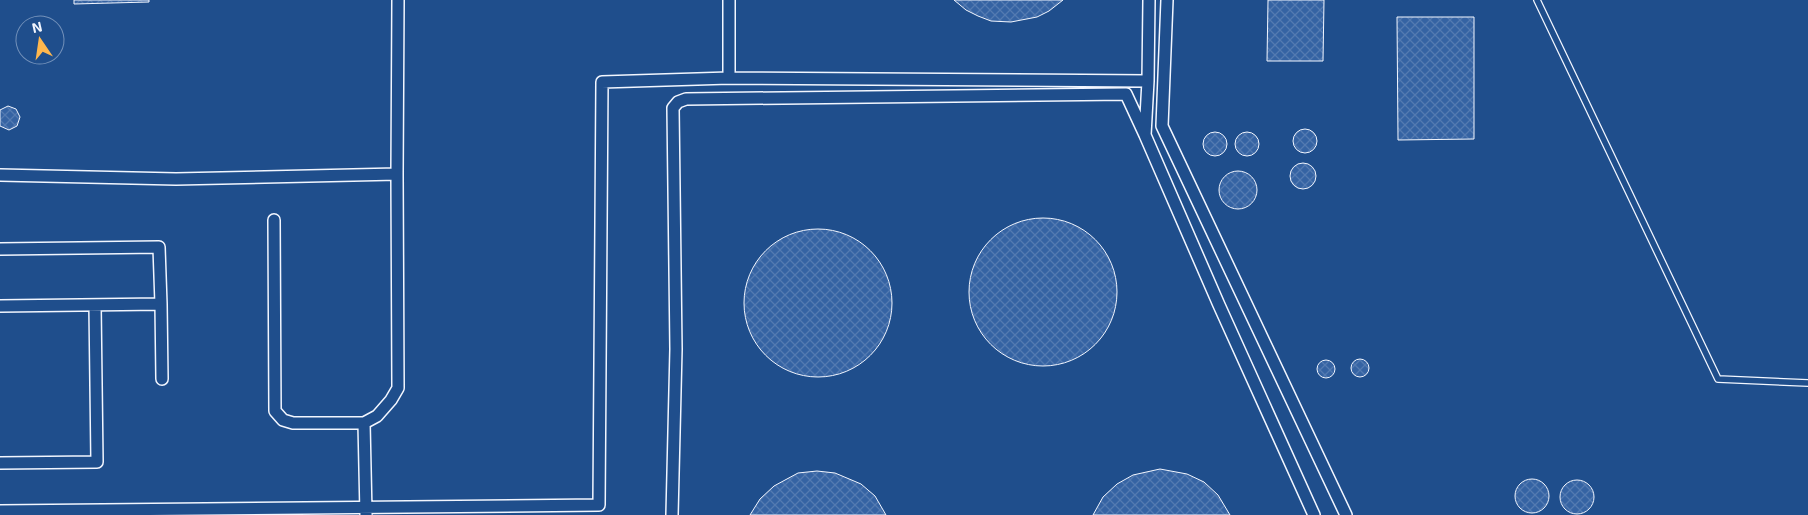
<svg xmlns="http://www.w3.org/2000/svg" width="1808" height="515" font-family="'Exo 2',sans-serif">
  <defs>
    <pattern id="building-cross-hatch" width="8" height="8" patternUnits="userSpaceOnUse" patternTransform="scale(1.25)"><rect width="8" height="8" fill="#3563a3"/><path d="M0 0l8 8M0 8l8-8" fill="none" stroke="#537ab1"/></pattern>
  </defs>
  <rect width="100%" height="100%" fill="#1f4e8c"/>
  <path fill="url(#building-cross-hatch)" stroke="#f2f6ff" d="M74,0H149V2L74,4Z
    M954,0H1063L1049,11L1037,17L1011,22L991,21L978,16L966,10Z
    M1268,0H1324L1323,61H1267Z
    M1397,17H1474V139L1398,140Z
    M8,106L16,109L20,117L17,126L9,130L0,126V110Z
    M1293 141a12 12 0 1 1 24 0a12 12 0 1 1-24 0Z
    M1235 144a12 12 0 1 1 24 0a12 12 0 1 1-24 0Z
    M1203 144a12 12 0 1 1 24 0a12 12 0 1 1-24 0Z
    M1290 176a13 13 0 1 1 26 0a13 13 0 1 1-26 0Z
    M1219 190a19 19 0 1 1 38 0a19 19 0 1 1-38 0Z
    M969 292a74 74 0 1 1 148 0a74 74 0 1 1-148 0Z
    M744 303a74 74 0 1 1 148 0a74 74 0 1 1-148 0Z
    M1351 368a9 9 0 1 1 18 0a9 9 0 1 1-18 0Z
    M1317 369a9 9 0 1 1 18 0a9 9 0 1 1-18 0Z
    M1160,469L1187,474L1204,482L1218,495L1230,515H1093L1103,497L1117,484L1133,475Z
    M817,471L835,473L861,484L875,496L886,515H750L760,499L774,486L798,473Z
    M1515 496a17 17 0 1 1 34 0a17 17 0 1 1-34 0Z
    M1560 497a17 17 0 1 1 34 0a17 17 0 1 1-34 0Z"/>
  <g fill="none" stroke-linecap="round" stroke-linejoin="round">
    <defs>
      <path id="service" d="M1537,0L1718,379L1808,383"/>
      <path id="minor" d="M729,0V78L1148,81L1149,0
        M1167,0L1162,126L1346,515
        M1148,81L1145,135L1219,305L1314,515
        M0,175L176,179L397,174L398,0
        M274,220L275,411L283,420L293,423H364L377,416L391,400L398,388L397,174
        M0,249L159,247L161,304L0,306
        M161,304L162,379
        M364,423L366,514
        M0,463L97,462L95,305
        M0,511L599,505L602,82L729,78
        M672,515L676,349L673,108L678,102L686,99L1126,94L1145,135"/>
    </defs>
    <use href="#service" stroke="#f2f6ff" stroke-width="8"/>
    <use href="#minor" stroke="#f2f6ff" stroke-width="14"/>
    <use href="#service" stroke="#1f4e8c" stroke-width="5.5"/>
    <use href="#minor" stroke="#1f4e8c" stroke-width="11"/>
  </g>
  <g transform="translate(40 40) rotate(347)"><circle r="24" fill="#1f4e8c" stroke="#7391ba"/>
  <path d="M0-4L9 19L0 12L-9 19Z" fill="#ffb74d"/>
  <text y="-8" font-size="14" font-weight="bold" text-anchor="middle" fill="#f2f6ff">N</text>
  </g>
</svg>
